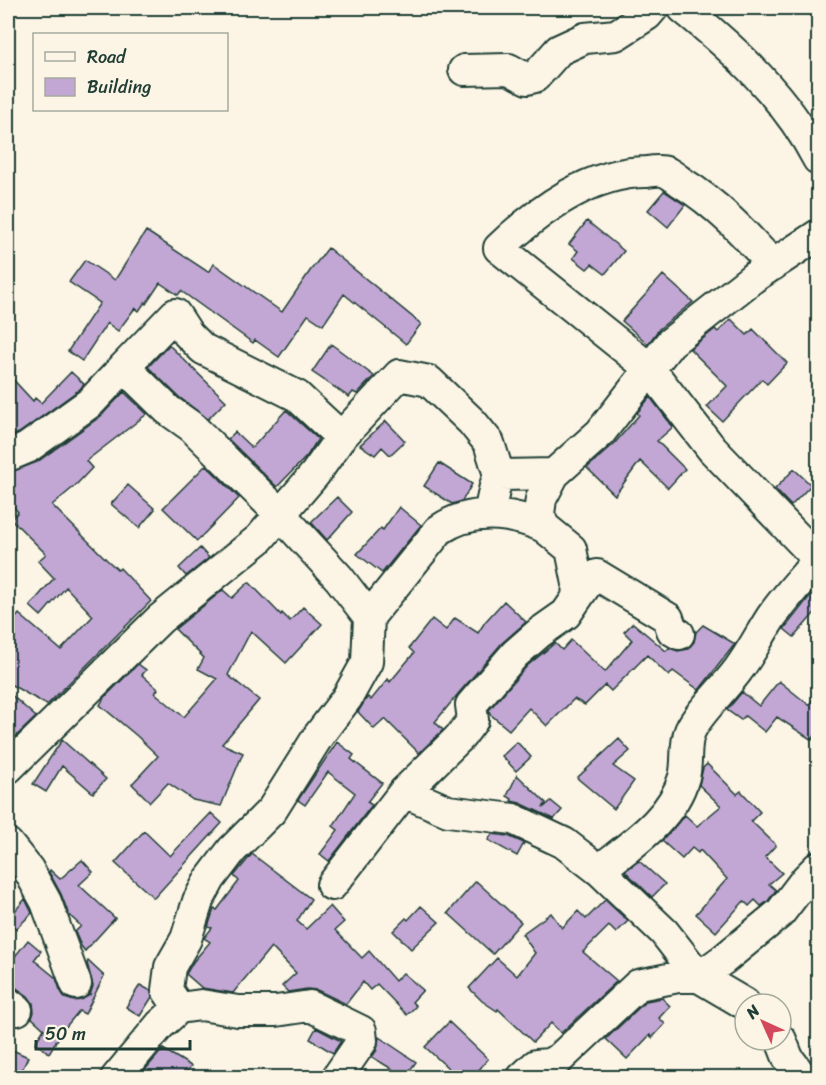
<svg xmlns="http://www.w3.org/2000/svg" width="826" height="1085" font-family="Sriracha,sans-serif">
  <rect width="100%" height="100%" fill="#fcf5e5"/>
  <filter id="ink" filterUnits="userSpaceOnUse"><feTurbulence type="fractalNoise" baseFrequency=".0167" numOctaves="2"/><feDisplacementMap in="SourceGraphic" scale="12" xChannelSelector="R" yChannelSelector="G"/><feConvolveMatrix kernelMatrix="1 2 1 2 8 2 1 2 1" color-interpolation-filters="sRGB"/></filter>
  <g filter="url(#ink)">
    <path fill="#c2a7d5" stroke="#1f3d34" stroke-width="1.5" d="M664,191L685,205L668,227L648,210Z
      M587,221L624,251L605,274L592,264L587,269L573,258L578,251L569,244Z
      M146,231L208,272L214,264L282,312L310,271L328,248L421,324L406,344L344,294L323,325L308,315L279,357L255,340L253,343L181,291L178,295L160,283L146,304L145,302L139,311L135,308L118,331L107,323L82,361L68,351L100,303L69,282L85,260L115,280Z
      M663,275L693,302L659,329L648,344L622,321Z
      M731,319L747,335L753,329L787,363L767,384L762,379L722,421L707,407L727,386L690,349L715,329L718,332Z
      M331,344L374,376L357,394L353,392L349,397L312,372Z
      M169,345L226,401L208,419L179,397L148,367Z
      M71,372L84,384L80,389L19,433L11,436L8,432V374L33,401L35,398L41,403Z
      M124,392L147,414L86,461L92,468L75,486L52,505L107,560L118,570L120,568L151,601L47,705L8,683V627L19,614L61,650L93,616L66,587L41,616L30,606L54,578L38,561L46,554L11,519L18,512L8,500V473L37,462L101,416Z
      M650,397L673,427L657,441L685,469L668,488L640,461L615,495L587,468L614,444L639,415L637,413Z
      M286,410L318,439L307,456L277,487L228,439L235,432L252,448Z
      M386,421L405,441L390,455L382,447L375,455L360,445Z
      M439,463L472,484L462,501L452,504L424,486Z
      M206,465L239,498L197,541L163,508Z
      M794,469L811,485L791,506L775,489Z
      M128,485L155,509L139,528L111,504Z
      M337,497L352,512L327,540L311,522Z
      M399,507L421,525L382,573L357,554L381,528L383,530Z
      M200,548L209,558L186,576L179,568Z
      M249,582L281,615L282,613L290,621L303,607L322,624L286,663L251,631L228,675L259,700L222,744L243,753L221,806L193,800L168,783L150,802L132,784L158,756L137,736L100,705L104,698L138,664L146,670L142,675L158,689L155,693L184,717L217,679L198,669L204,658L175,629L223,590L232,598Z
      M814,591L819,596V608L794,637L784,629Z
      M504,601L526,622L502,643L458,694L435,722L443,730L419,753L385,719L374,729L358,712L366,699L368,697L371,700L388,679L390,682L414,653L409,648L432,619L446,630L455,618L478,633L485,622Z
      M633,623L666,651L669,648L678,651L688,649L694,642L696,632L703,625L735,644L699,690L673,671L669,676L647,655L611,691L605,685L585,705L574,699L547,726L529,708L509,730L490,714L489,710L527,666L555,643L562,650L571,640L605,672L632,640L624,632Z
      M779,681L809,705L819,690V730L812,740L777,717L765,732L745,716L741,720L727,710L742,692L759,706Z
      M8,692L36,717L8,744Z
      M619,739L630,751L613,766L634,781L614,809L577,778Z
      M62,740L106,779L93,793L62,766L46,792L33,784Z
      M337,742L354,755L351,759L382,783L367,802L372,805L329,861L320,854L338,830L333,826L355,793L328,772L305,805L298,800Z
      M517,742L531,757L516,771L502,756Z
      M707,764L737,794L741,791L760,812L751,821L776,845L765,857L782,873L769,884L776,890L768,901L761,906L755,900L749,906L744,901L716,932L696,914L727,879L700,850L698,853L692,848L682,859L662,841L685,815L697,826L721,806L699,785L703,768Z
      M517,775L546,803L543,808L551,801L562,810L554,819L520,803L511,801L512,799L507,796Z
      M211,813L222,823L154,898L115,863L144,831L170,856Z
      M492,834L508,836L524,843L517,856L488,840Z
      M252,854L311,899L297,921L306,929L330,906L344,922L335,930L362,958L369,951L395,981L403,973L423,990L412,1002L416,1006L407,1015L377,984L370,990L363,982L346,1004L317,990L307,989L288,992L282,986L296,973L271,947L233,993L202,988L186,974L193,962L210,942L204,938L212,928L208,927L214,909L217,910L239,881L234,876Z
      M82,860L93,872L79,885L115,918L85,951L81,946L75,932L81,926L69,915L61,894L49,872L50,870L60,879Z
      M639,861L665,884L652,897L625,871Z
      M476,881L521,922L493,954L448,913Z
      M25,899L32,913L16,929L8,919Z
      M605,900L628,921L616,933L609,926L583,952L617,981L561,1033L551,1023L533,1042L498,1009L497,1011L482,1001L469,988L497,958L517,976L535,953L522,934L551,913L562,928L578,911L586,919Z
      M421,906L439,922L411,949L393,931L406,918L408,920Z
      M28,940L41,951L34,960L56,978L60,990L65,998L74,1001L81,1000L90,995L93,986L87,963L88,961L104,976L85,1014L79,1011L64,1029L49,1053L35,1043L44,1029L32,1018L34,1012L33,1003L28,996L8,982V965Z
      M140,985L151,991L152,997L140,1016L126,1007Z
      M662,998L670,1006L659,1018L665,1024L652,1038L650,1035L627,1059L606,1039L646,1001Z
      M449,1022L488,1059L473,1077H458L425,1047Z
      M316,1028L341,1041L333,1053L310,1039Z
      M379,1037L416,1062L405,1077L372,1057L377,1050Z
      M8,1048L28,1057L19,1077H8Z
      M163,1049L191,1066L183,1077H139Z"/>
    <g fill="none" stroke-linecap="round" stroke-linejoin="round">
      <defs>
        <path id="minor" d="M683,8C736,51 786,97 818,159
          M464,70L509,69L527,79L535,77L559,50L585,38L616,35L647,15L653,8
          M773,265C745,234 717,204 681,182C677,179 671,174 666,172C661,170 653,171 647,172C590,172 539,210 499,248L649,368L712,449L818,559
          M341,437L297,396L203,349L188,334L175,314L124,367L168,410L192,427L281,515L339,578L369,617
          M8,456L27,448L91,402L124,367
          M499,475L554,474
          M577,598L588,582L597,575L668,618L672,630L679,634
          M8,768L160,619L259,539L315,474L341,437L399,375L429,381L472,422L489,443L499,475L495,486L489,514
          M404,792L448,811L513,819L564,843L599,870L664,932L699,977L745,1004
          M8,844L28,869L46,902L76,984
          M599,870C632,844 672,819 684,777C688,762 684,745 690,731C698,713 725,688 738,670C751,653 760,634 772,616C786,596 803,578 818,560
          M332,885L404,792L461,736L473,720L471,705L515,654L539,633L566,614L577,598L578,584L571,549L544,527L539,514L541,499L554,474L600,433L670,343L754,277L818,235
          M8,1003L17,1010
          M179,1008L167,990L170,967L186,939L198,901L210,879L232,850L272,810L319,735L347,698L367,662L369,617L439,530C471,508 510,512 544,527
          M781,1040L788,1058L803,1078
          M116,1078L160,1025L179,1008L201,1005L238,1011H276L310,1006L361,1031L362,1041L338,1076L339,1078
          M522,1078L536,1065L549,1064L559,1059L638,985L678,977H699L724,959L780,913L806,879L818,867"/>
      </defs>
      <use href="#minor" stroke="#1f3d34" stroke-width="34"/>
      <use href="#minor" stroke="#fcf5e5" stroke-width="30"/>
    </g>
  </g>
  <rect width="826" height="1085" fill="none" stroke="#fcf5e5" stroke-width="30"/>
  <rect x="15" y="15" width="796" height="1055" fill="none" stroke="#1f3d34" stroke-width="2" filter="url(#ink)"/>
  <rect x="33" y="33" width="195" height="78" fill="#fcf5e5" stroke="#a4ab9e" stroke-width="1.5"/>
  <rect x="45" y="52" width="30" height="9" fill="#fcf5e5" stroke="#a4ab9e" stroke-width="1.5"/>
  <text x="87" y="63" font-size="18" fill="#1f3d34">Road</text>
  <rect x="45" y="78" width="30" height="18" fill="#c2a7d5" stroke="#a4ab9e" stroke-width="1.5"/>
  <text x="87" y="93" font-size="18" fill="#1f3d34">Building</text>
  <g transform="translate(763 1022) rotate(315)"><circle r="28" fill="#fcf5e5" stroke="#a4ab9e" stroke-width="1.5"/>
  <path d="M0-4.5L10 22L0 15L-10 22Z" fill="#d1495b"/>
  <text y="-9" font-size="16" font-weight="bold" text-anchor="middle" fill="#1f3d34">N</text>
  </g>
  <path d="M36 1040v9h154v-9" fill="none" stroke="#1f3d34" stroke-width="3"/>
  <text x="45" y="1040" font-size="18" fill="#1f3d34" stroke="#fcf5e5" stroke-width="4.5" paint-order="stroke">50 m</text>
</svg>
